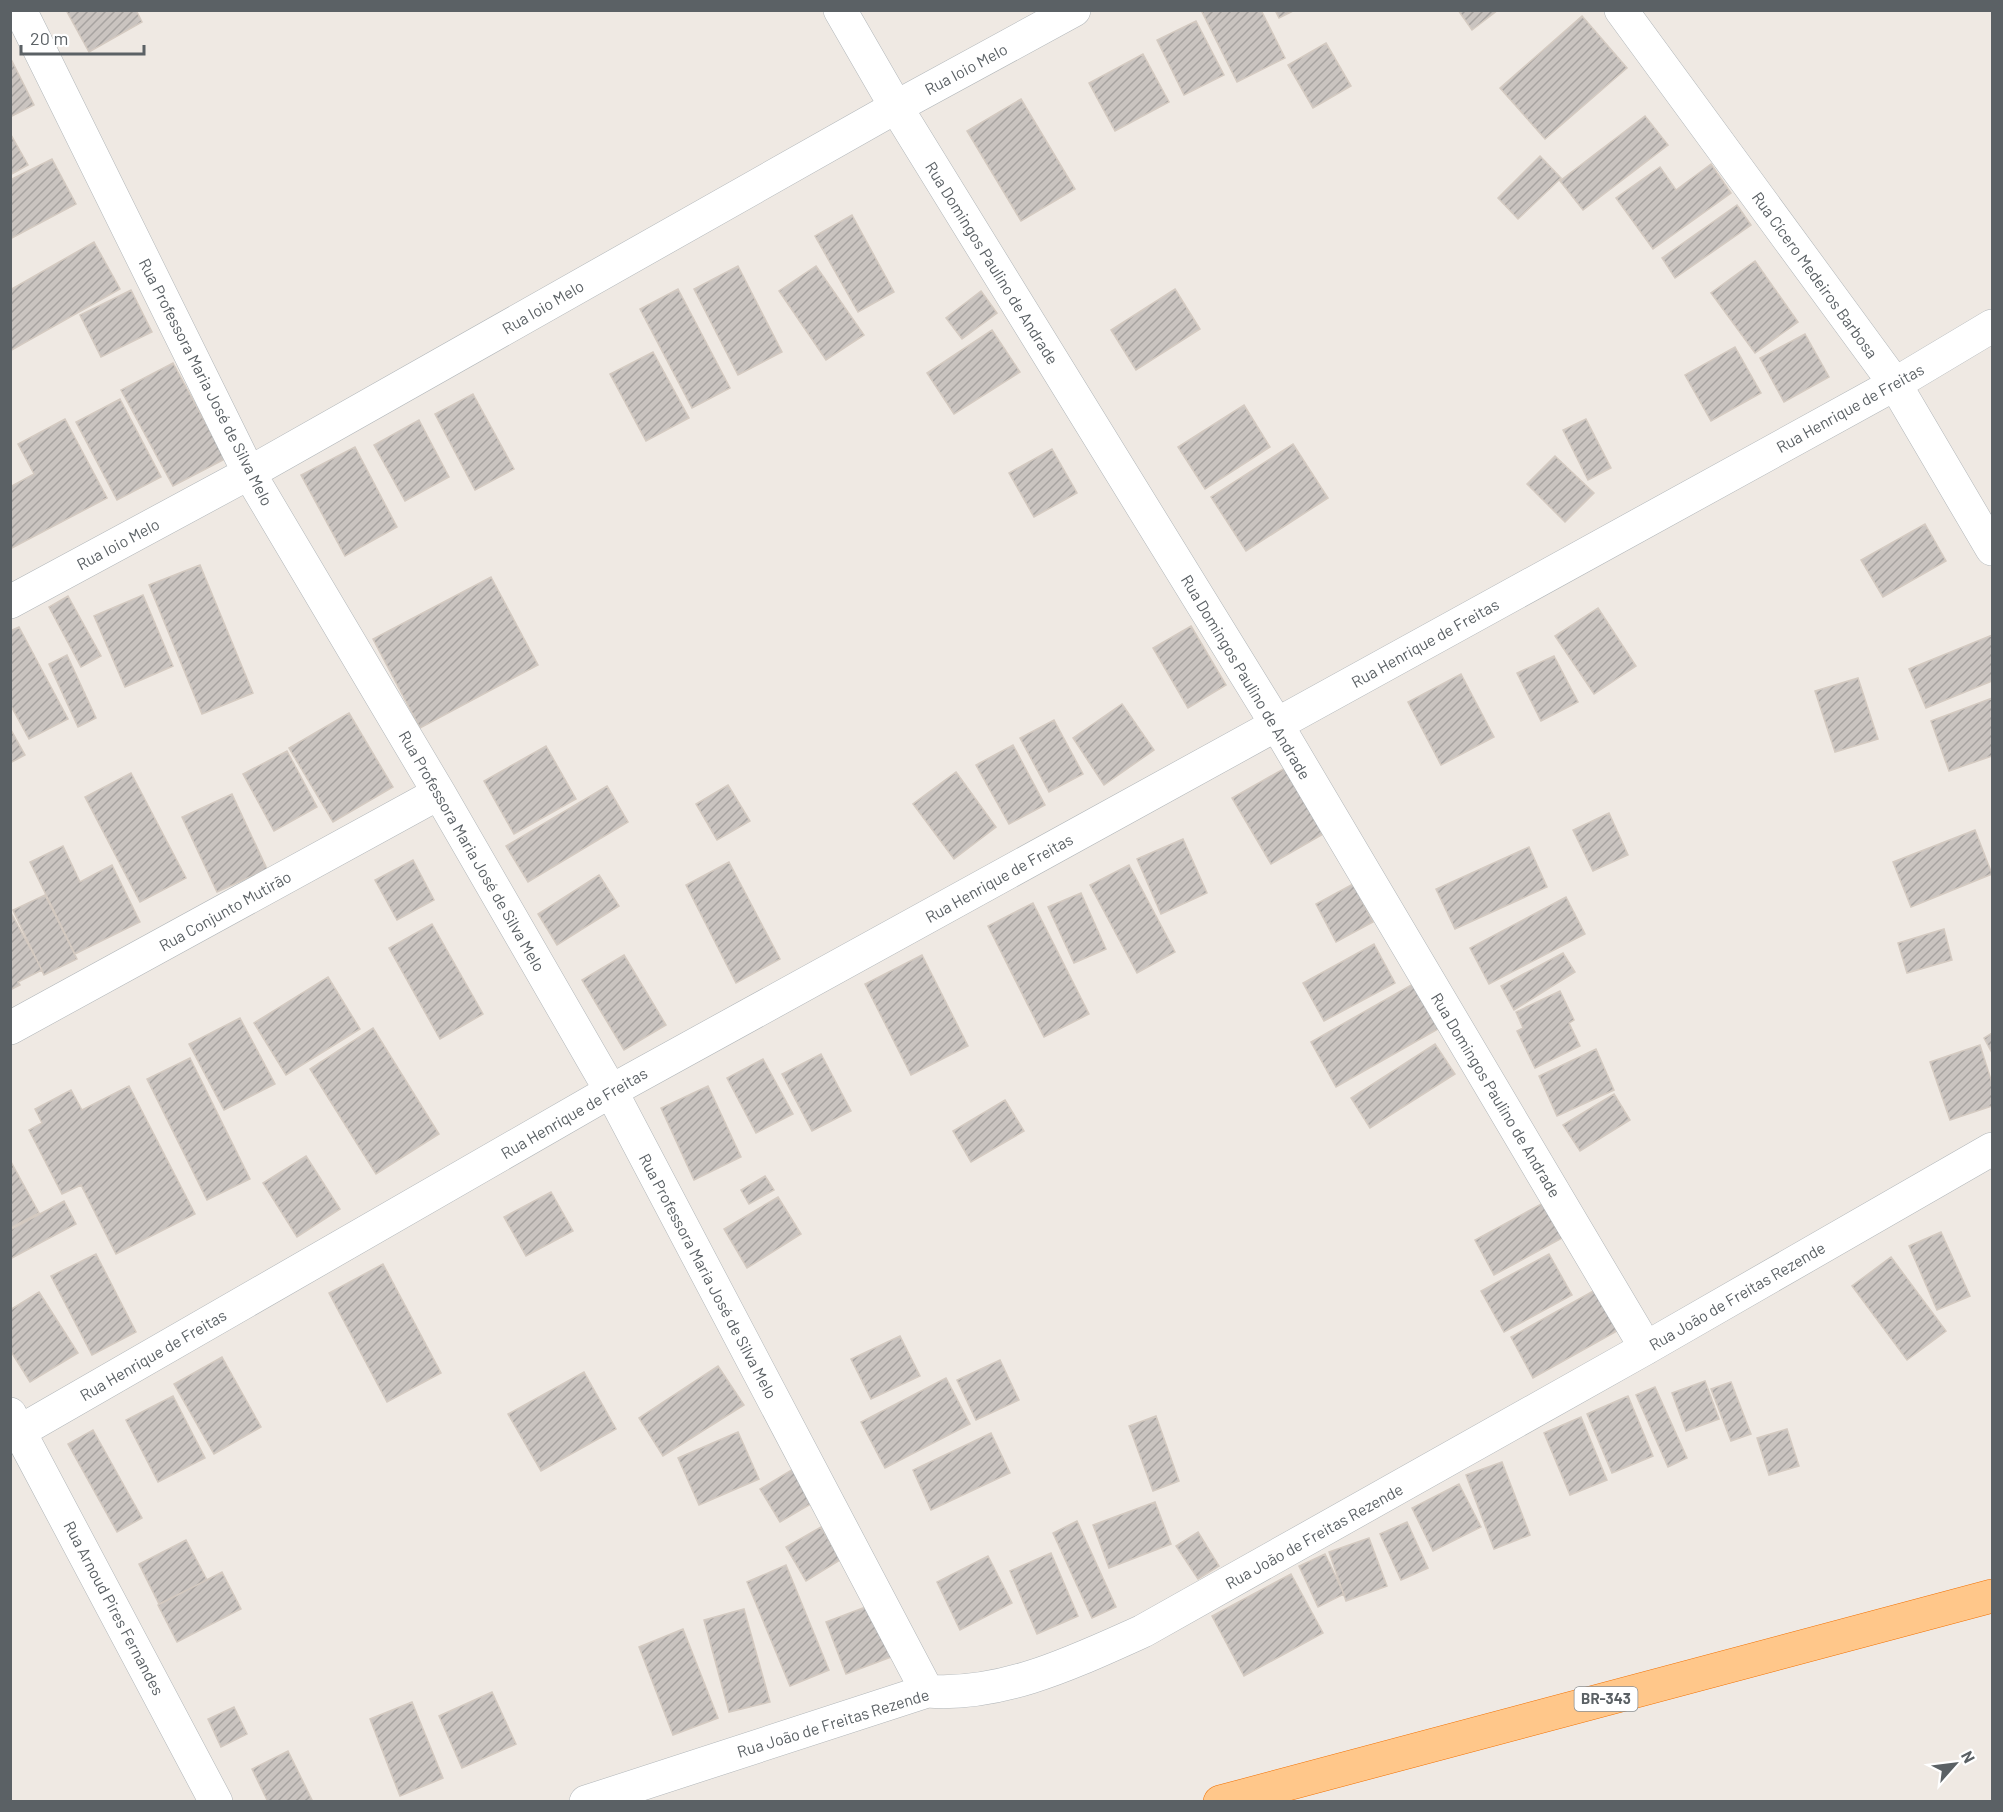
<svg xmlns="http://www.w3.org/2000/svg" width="2003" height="1812" font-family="Barlow,sans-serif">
  <defs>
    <pattern id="building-hatch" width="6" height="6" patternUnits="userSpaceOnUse" patternTransform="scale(1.5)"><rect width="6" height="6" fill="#cac4c0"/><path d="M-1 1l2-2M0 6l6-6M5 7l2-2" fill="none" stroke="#a7a3a0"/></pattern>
  </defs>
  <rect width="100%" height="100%" fill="#efe9e3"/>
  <path fill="url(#building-hatch)" stroke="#d4cac1" stroke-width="1.5" d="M66,10H136L142,22L89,52Z
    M1201,10H1261L1285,58L1237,82Z
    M1275,10H1295L1279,18Z
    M1458,10H1498L1472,30Z
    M1582,16L1627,68L1545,139L1500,88Z
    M1196,21L1224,75L1184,95L1157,40Z
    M1326,43L1351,86L1313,108L1288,65Z
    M1143,54L1169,102L1115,131L1089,83Z
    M12,61L34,105L10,117V62Z
    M1021,99L1075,189L1021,221L967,131Z
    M1645,116L1668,145L1583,210L1560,181Z
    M10,133L28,165L10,175Z
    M1540,156L1561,178L1518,219L1498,198Z
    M52,159L76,204L10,239V180Z
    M1711,164L1731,193L1653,249L1616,198L1660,167L1676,190Z
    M1737,205L1751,225L1675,278L1662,258Z
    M852,215L894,292L858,312L815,236Z
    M94,242L120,289L10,351V290Z
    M1755,261L1798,322L1755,353L1711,293Z
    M738,266L782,352L738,375L694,289Z
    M816,266L864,335L826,360L779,291Z
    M678,289L730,388L692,408L640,309Z
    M1175,289L1200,329L1136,370L1111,330Z
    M131,290L152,332L101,357L80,315Z
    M981,291L997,313L962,339L946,318Z
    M992,330L1020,372L954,414L927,373Z
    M1805,334L1829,377L1784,402L1760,358Z
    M1735,347L1761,393L1711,421L1685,375Z
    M653,352L689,418L646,441L610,374Z
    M173,363L225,459L173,486L121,390Z
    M473,394L514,469L475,490L435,414Z
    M120,399L161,477L117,500L76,422Z
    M1244,405L1270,447L1205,489L1178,447Z
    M65,419L107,498L10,549V487L34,474L18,444Z
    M1586,419L1611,468L1588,480L1563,430Z
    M419,420L449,477L405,501L374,445Z
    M1293,444L1328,498L1246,551L1211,497Z
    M355,447L397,527L345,556L301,475Z
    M1052,449L1077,493L1034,517L1009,473Z
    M1555,456L1594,493L1565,522L1527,484Z
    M1925,524L1946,561L1883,597L1861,560Z
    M200,565L253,693L202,714L149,585Z
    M491,577L538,665L420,728L373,639Z
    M143,595L173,666L125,687L94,616Z
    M68,596L101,656L81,667L49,607Z
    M1598,608L1636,666L1594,694L1555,636Z
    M1191,626L1226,685L1188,708L1153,648Z
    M19,627L68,719L29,739L10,704V631Z
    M1992,635V681L1926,708L1909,669Z
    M67,655L96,718L78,727L49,664Z
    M1554,656L1578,702L1541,721L1517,673Z
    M1461,674L1494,737L1441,765L1408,702Z
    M1858,678L1878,739L1835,752L1815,691Z
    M1992,698V756L1949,771L1931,721Z
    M1122,704L1154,750L1104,785L1073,738Z
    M349,713L393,787L333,822L289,748Z
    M1054,720L1083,774L1049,792L1020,738Z
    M10,728L25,755L10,763Z
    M1013,745L1045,805L1009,824L976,765Z
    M546,746L576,799L514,834L484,781Z
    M287,751L317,807L274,831L243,774Z
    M1287,767L1325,833L1271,864L1232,798Z
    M956,772L996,827L954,859L913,804Z
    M131,773L186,878L140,902L85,797Z
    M728,785L750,821L717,840L696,804Z
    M607,786L628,822L528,882L506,846Z
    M232,794L267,869L217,892L182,817Z
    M1609,813L1628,855L1593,871L1573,830Z
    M1975,830L1992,874L1911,907L1893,862Z
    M1183,839L1207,893L1161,914L1137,859Z
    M63,846L80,882L112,865L140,922L75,954L30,862Z
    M1529,847L1547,887L1455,929L1436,889Z
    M413,860L434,900L397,920L375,880Z
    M729,862L780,959L736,983L686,885Z
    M1129,865L1175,952L1137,973L1090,885Z
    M599,875L619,906L557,945L538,914Z
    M1353,884L1373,922L1336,942L1316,904Z
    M1081,893L1106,949L1074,963L1048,907Z
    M45,895L77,959L44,975L13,910Z
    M1566,897L1585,934L1489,984L1470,948Z
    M1033,903L1089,1014L1044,1037L988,926Z
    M10,911L42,970L18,982L20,985L10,990Z
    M432,924L483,1014L440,1039L389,948Z
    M1944,929L1952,960L1907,973L1898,943Z
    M1374,944L1395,983L1324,1021L1303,983Z
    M1563,953L1575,972L1514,1010L1501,986Z
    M624,955L666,1025L624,1050L582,980Z
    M922,955L968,1046L911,1075L865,984Z
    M328,977L360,1029L286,1075L254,1023Z
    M1413,984L1438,1029L1336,1087L1311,1042Z
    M1560,991L1574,1020L1569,1023L1580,1046L1535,1068L1517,1031L1523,1028L1516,1012Z
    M240,1018L275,1084L224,1110L189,1044Z
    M373,1028L439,1134L376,1174L310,1069Z
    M1992,1033V1053L1984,1038Z
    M1435,1044L1455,1074L1370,1128L1351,1098Z
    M1980,1045L1992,1083V1106L1950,1120L1930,1062Z
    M1596,1049L1614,1090L1557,1116L1539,1076Z
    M821,1054L851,1111L812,1131L782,1074Z
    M190,1058L250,1179L207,1200L147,1079Z
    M763,1059L793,1114L756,1133L727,1078Z
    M129,1086L195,1214L116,1254L81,1185L62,1194L29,1130L42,1123L35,1109L71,1090L82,1110Z
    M708,1086L741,1157L694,1180L661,1108Z
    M1614,1094L1630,1120L1580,1151L1563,1125Z
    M1005,1100L1024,1131L971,1162L953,1131Z
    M306,1156L340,1209L297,1237L263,1183Z
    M10,1160L39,1213L10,1228Z
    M765,1176L774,1190L749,1204L741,1190Z
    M551,1192L573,1231L526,1256L504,1217Z
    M778,1197L801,1234L747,1268L724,1229Z
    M64,1201L76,1224L10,1259V1230Z
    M1545,1202L1564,1237L1494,1275L1475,1240Z
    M1941,1232L1970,1296L1937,1310L1909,1246Z
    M96,1254L136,1332L92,1355L51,1276Z
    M1549,1254L1572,1295L1504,1332L1481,1291Z
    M1891,1257L1946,1331L1907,1360L1852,1286Z
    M383,1264L441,1373L387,1402L329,1293Z
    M1595,1290L1617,1331L1533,1378L1511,1337Z
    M39,1292L78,1353L30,1382L10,1350V1310Z
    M900,1336L920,1376L871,1399L851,1359Z
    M222,1357L261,1427L214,1454L174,1384Z
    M1000,1360L1019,1400L976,1420L957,1380Z
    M718,1366L744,1405L663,1456L639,1418Z
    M584,1372L616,1429L541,1471L508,1414Z
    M946,1378L970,1424L885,1468L861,1422Z
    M1705,1381L1719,1419L1686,1431L1672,1393Z
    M1731,1382L1751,1434L1731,1441L1711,1389Z
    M1655,1387L1687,1458L1668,1467L1636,1395Z
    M173,1396L205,1458L158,1482L126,1420Z
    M1628,1396L1653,1456L1612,1473L1587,1414Z
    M1156,1416L1179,1481L1153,1491L1129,1426Z
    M1581,1417L1607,1480L1570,1495L1544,1433Z
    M1787,1429L1799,1466L1769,1475L1757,1438Z
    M93,1430L142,1518L117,1532L68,1444Z
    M738,1432L759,1479L699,1505L678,1458Z
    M991,1433L1010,1473L931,1510L913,1470Z
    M813,1457L833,1491L780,1522L760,1489Z
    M1502,1462L1530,1535L1494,1549L1466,1475Z
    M1459,1484L1481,1527L1433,1551L1412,1508Z
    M1155,1502L1171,1544L1109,1568L1093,1525Z
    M1077,1521L1116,1607L1092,1618L1053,1533Z
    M1407,1522L1428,1568L1401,1580L1380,1534Z
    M821,1527L840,1560L806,1581L786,1547Z
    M1198,1532L1219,1566L1198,1579L1176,1546Z
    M1369,1538L1387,1586L1346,1601L1329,1552Z
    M186,1540L207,1580L159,1604L139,1564Z
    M1051,1553L1078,1616L1037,1634L1010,1571Z
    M1325,1554L1344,1594L1318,1607L1299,1566Z
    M988,1556L1012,1603L960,1630L937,1582Z
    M786,1565L829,1670L790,1686L747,1582Z
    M222,1572L241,1609L177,1642L158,1605Z
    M1291,1574L1323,1633L1244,1676L1212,1616Z
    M871,1605L891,1657L846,1674L826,1622Z
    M744,1609L770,1702L729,1712L704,1620Z
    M683,1629L718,1718L673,1735L639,1647Z
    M492,1692L516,1744L462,1768L439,1716Z
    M412,1702L443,1778L400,1796L370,1719Z
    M234,1707L247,1734L221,1747L208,1719Z
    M288,1751L313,1802H268L252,1769Z"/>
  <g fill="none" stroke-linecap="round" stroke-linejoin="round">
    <defs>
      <path id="street" d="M20,10L249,473L439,793L611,1091L927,1691
        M840,10L896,107L1277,725L1646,1348
        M1621,10L1895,384L1992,549
        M10,602L249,473L896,107L1074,10
        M10,1028L439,793
        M10,1414L216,1802
        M10,1437L611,1091L1895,384L1992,326
        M586,1802L927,1691C1003,1697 1076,1661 1143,1631L1646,1348L1992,1149"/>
      <path id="highway" d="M1220,1802L1992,1596"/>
    </defs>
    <use href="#street" stroke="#b1b6b9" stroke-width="34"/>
    <use href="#highway" stroke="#f27000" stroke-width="34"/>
    <use href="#street" stroke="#fff" stroke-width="33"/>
    <use href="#highway" stroke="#ffc78a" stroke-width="33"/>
  </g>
  <g text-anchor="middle" stroke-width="4.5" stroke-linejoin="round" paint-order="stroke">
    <rect fill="#fff" stroke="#8c9093" stroke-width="1.5" x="1574.5" y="1687" width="63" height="24" rx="4.5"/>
    <g font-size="15" font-weight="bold" fill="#5b6165">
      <text x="1606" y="1704">BR-343</text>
    </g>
    <g font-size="16" fill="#5b6165" stroke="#fff">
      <text transform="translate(966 69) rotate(-28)" y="6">Rua Ioio Melo</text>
      <text transform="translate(992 263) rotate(58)" y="6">Rua Domingos Paulino de Andrade</text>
      <text transform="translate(1815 275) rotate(54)" y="6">Rua Cícero Medeiros Barbosa</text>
      <text transform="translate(543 307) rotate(-30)" y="6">Rua Ioio Melo</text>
      <text transform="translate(206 382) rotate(63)" y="6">Rua Professora Maria José de Silva Melo</text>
      <text transform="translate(1850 408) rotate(-29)" y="6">Rua Henrique de Freitas</text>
      <text transform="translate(118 544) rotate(-28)" y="6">Rua Ioio Melo</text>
      <text transform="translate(1425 643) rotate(-29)" y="6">Rua Henrique de Freitas</text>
      <text transform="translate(1246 677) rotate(59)" y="6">Rua Domingos Paulino de Andrade</text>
      <text transform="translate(472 851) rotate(60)" y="6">Rua Professora Maria José de Silva Melo</text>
      <text transform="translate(999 878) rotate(-29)" y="6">Rua Henrique de Freitas</text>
      <text transform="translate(225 911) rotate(-29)" y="6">Rua Conjunto Mutirão</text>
      <text transform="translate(1496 1095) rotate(59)" y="6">Rua Domingos Paulino de Andrade</text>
      <text transform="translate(574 1113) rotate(-30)" y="6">Rua Henrique de Freitas</text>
      <text transform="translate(708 1276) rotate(62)" y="6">Rua Professora Maria José de Silva Melo</text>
      <text transform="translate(1737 1296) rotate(-30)" y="6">Rua João de Freitas Rezende</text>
      <text transform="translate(153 1355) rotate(-30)" y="6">Rua Henrique de Freitas</text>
      <text transform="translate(1314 1536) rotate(-29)" y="6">Rua João de Freitas Rezende</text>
      <text transform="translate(114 1608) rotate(62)" y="6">Rua Arnoud Pires Fernandes</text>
      <text transform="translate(833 1723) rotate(-17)" y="6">Rua João de Freitas Rezende</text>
    </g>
  </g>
  <rect width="2003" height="1812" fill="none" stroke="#5b6165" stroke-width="24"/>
  <g transform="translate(1955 1764) rotate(62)" stroke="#ffffff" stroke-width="4.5" paint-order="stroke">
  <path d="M0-4.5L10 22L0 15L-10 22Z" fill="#5b6165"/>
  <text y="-9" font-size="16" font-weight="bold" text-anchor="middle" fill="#5b6165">N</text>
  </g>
  <path d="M21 45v9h123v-9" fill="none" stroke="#5b6165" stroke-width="3"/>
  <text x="30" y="45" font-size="18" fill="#5b6165" stroke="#ffffff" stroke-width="4.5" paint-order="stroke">20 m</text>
</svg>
